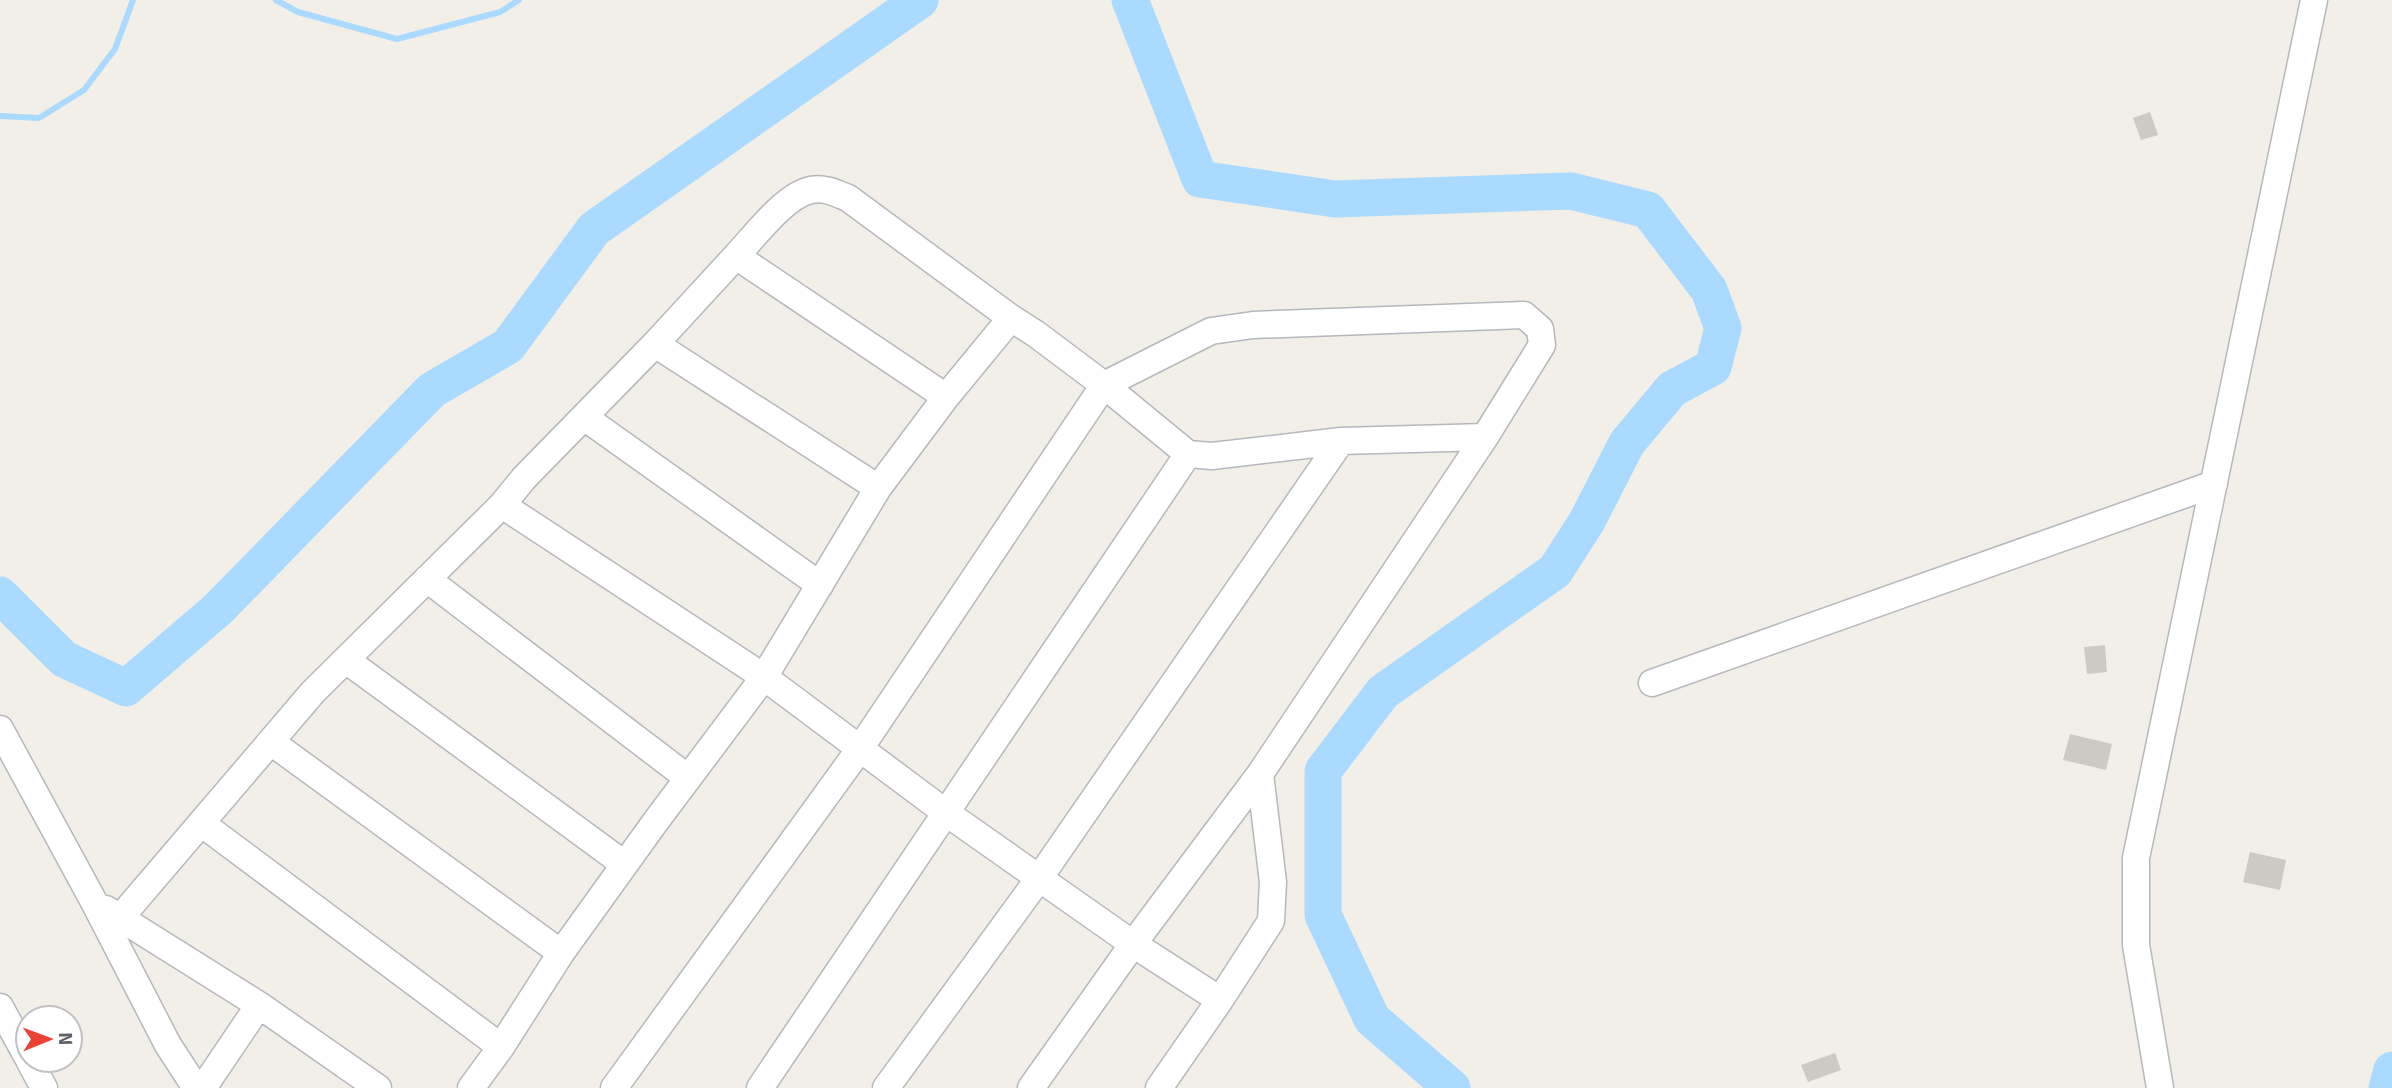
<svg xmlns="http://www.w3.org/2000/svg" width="2392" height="1088" font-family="Signika,sans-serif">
  <rect width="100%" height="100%" fill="#f1efe8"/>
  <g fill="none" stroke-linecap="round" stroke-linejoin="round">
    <path stroke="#aadaff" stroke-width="6" d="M276,0L298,12L397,39L500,12L519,0
      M0,116L39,118L84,90L115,49L133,0"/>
    <path stroke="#aadaff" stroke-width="37" d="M1130,0L1200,179L1335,199L1571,191L1648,210L1709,290L1723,328L1713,367L1672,389L1627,443L1587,521L1555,571L1383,692L1323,771V915L1372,1019L1452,1088
      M0,595L64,659L126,688L218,609L432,390L508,346L594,229L920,0
      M2387,1088L2392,1070"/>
  </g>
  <path fill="#cccac5" d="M2150,112L2158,135L2141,140L2133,118Z
    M2105,645L2107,672L2087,674L2084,647Z
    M2070,734L2112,744L2106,770L2063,760Z
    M2250,852L2286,860L2280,890L2243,882Z
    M1835,1053L1841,1070L1808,1082L1801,1065Z"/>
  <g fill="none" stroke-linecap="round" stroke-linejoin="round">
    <defs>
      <path id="minor" d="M736,256C754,237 785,195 811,190C824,187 836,193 848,198L1011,318
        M655,344L878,488
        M584,417L820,585
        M1341,441L1485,437
        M427,579L688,778
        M346,660L624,864
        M1652,683L2214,484
        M0,729L93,900L168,1045L196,1088
        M271,742L561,953L501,1047L471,1088
        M201,823L501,1047
        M106,909L259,1005L378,1088
        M120,918L313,692L502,505
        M561,953L656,821L764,677L878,488L946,397L736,256L655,344L524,478L502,505L764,677L945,812L1133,944L1220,1000
        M0,1007L28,1058
        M29,1060L44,1088
        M203,1088L259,1005
        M614,1088L859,750L1104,385L1211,331L1253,325L1524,315L1540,329L1542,345L1485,437L1260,774L1133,944L1031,1088
        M760,1088L1188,454
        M886,1088L1040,877L1341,441L1212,456L1188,454L1104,385L1036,334L1011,318L946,397
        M1159,1088L1220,1000L1271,921L1273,882L1260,774
        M2160,1088L2136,945V858L2314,0"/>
    </defs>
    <use href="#minor" stroke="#b5b8bc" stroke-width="29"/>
    <use href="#minor" stroke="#fff" stroke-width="26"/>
  </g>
  <g transform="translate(49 1039) rotate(89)"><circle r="33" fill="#ffffff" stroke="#bfc1c3" stroke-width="2"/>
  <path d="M0-5L12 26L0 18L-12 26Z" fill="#ea4335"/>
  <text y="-10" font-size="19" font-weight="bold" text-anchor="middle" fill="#5f6368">N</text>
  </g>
</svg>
